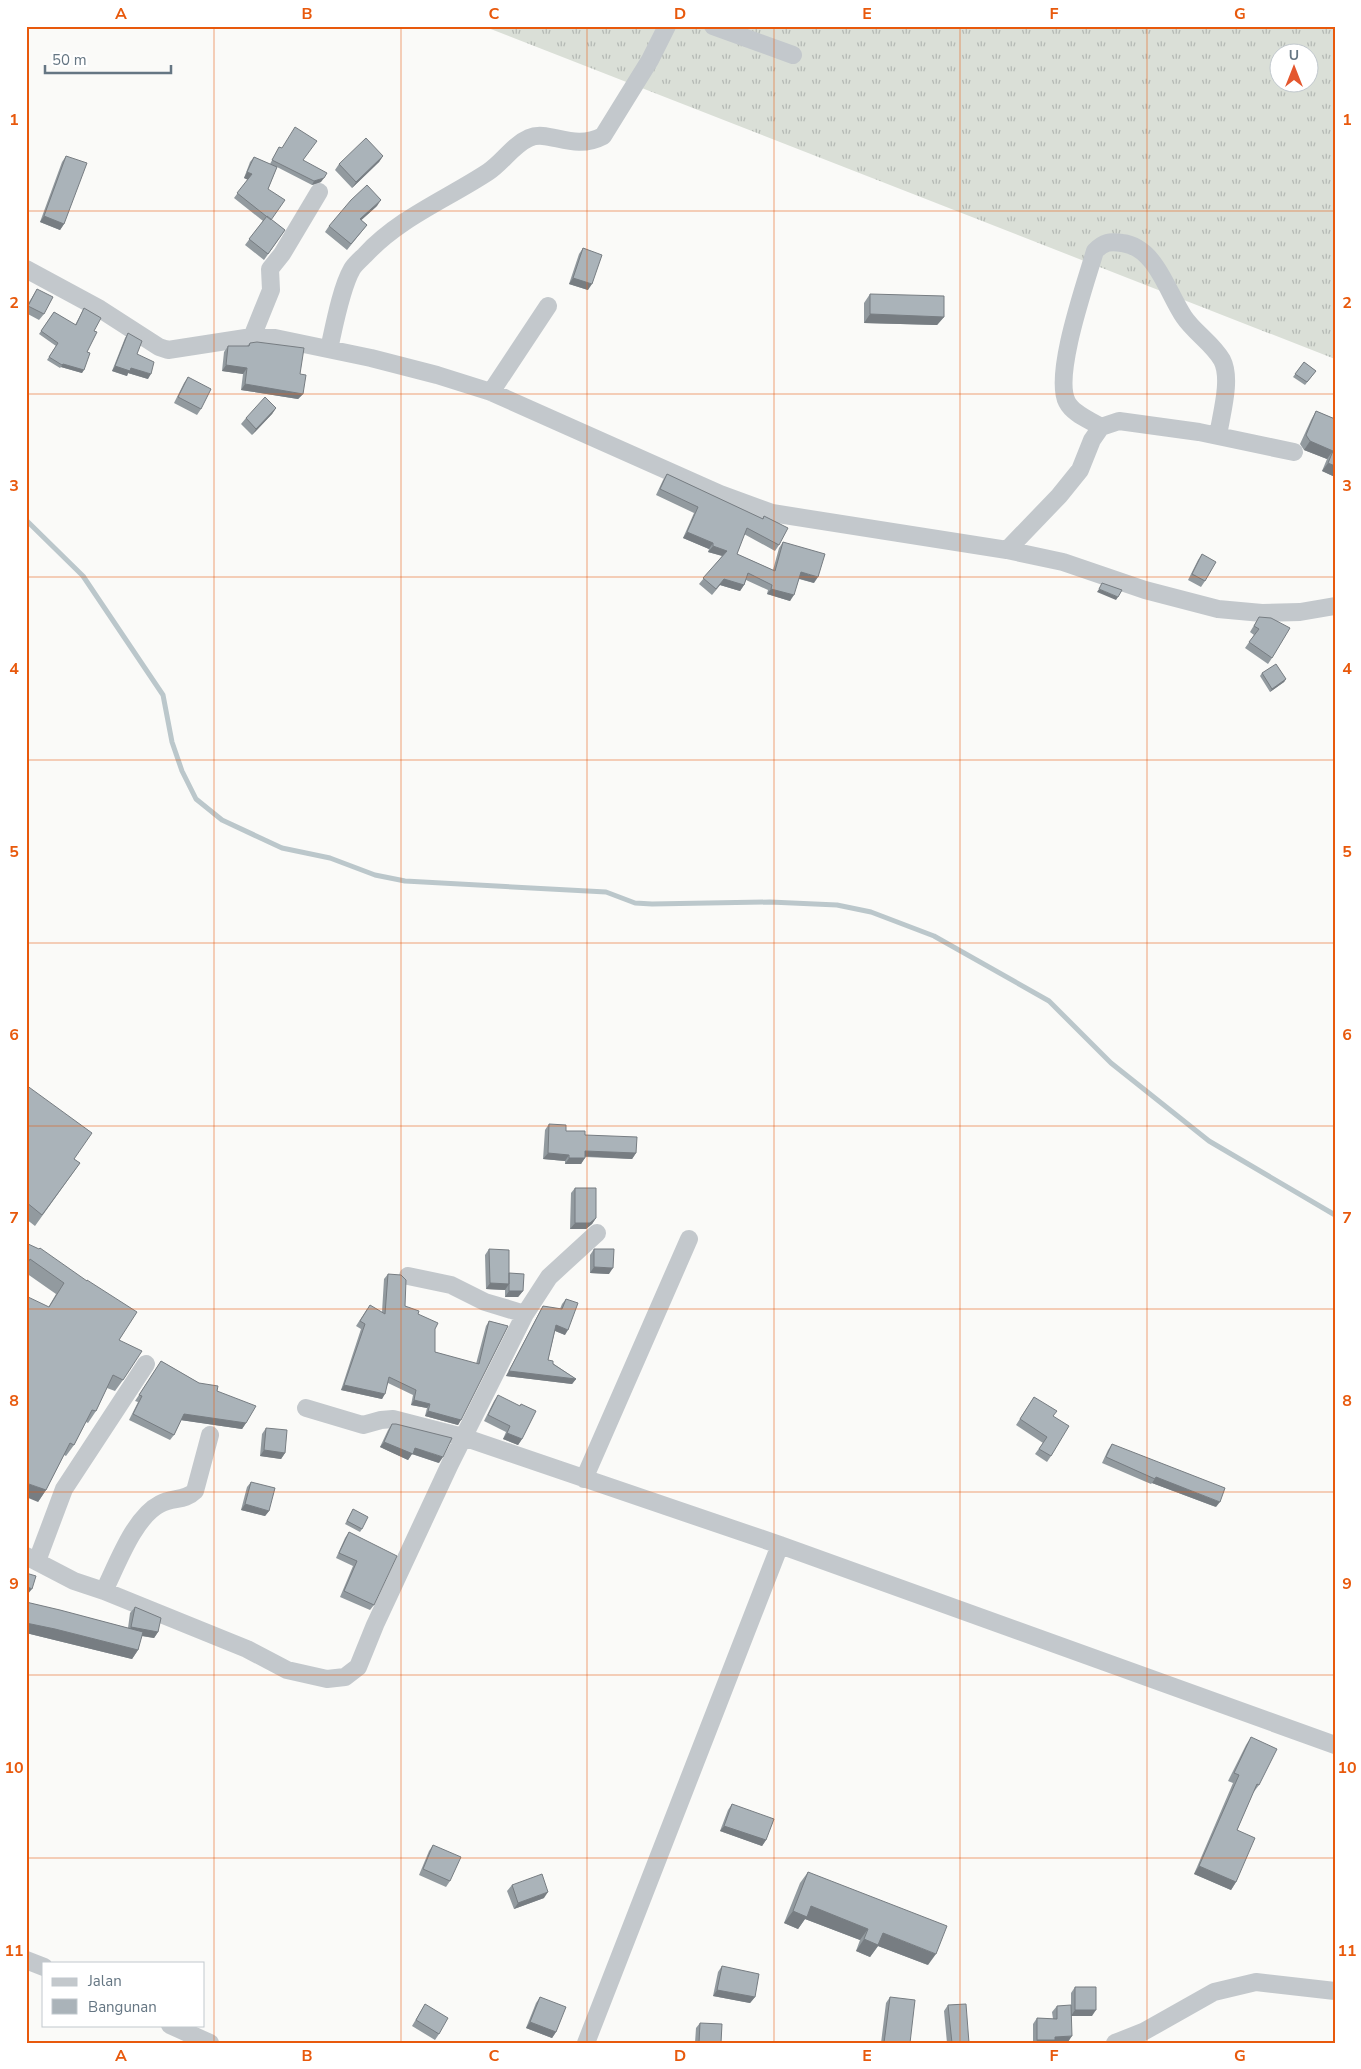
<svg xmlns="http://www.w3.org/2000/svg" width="1361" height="2069" font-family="'Nunito Sans',sans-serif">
  <defs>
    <pattern id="grass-tufts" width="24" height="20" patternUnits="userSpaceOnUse" patternTransform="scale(1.25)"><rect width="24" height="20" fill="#dadfd7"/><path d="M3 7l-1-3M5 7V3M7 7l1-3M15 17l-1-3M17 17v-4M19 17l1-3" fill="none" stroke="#b4b9b4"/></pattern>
  </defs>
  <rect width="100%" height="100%" fill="#fafaf8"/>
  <path fill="url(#grass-tufts)" fill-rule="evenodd" d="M483,26H1335V359ZM1278,52H1308V82H1278Z"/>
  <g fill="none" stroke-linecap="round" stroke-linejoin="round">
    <path stroke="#bbc7cb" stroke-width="5" d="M26,520L83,576L163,695L172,742L182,771L196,799L222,820L282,848L330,858L375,875L405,881L606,892L635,903L652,904L770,902L837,905L871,912L934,936L1049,1001L1111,1063L1209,1141L1335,1215"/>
    <path stroke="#c3c8cc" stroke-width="18" d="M713,26L793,55
      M26,269L100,309L159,347L168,350L252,337L275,338L371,358L437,375L491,392L720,494L772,513L1007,550L1063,562L1145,590L1218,609L1262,613L1300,612L1335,606
      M252,337L271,290L270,269L282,254L319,192
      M329,349C334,327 341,288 352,269C355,264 361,259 365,255C399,218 447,199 488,172C503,162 513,145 529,138C549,129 573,152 603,136L650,60L667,26
      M491,392L548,306
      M1101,427C1090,420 1073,414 1067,402C1053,375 1086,282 1095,251C1104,242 1110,241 1122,243C1156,247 1167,292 1184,317C1194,332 1213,344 1222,360C1232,379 1221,415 1218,436
      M1007,550L1059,496L1080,470L1092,440L1101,427L1119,421L1199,432L1294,452
      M408,1276L451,1285L485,1302L525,1314
      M306,1408L363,1425L381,1420L393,1419L463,1437L780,1545L1335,1745
      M584,1479L689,1239
      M26,1556L74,1581L104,1591L247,1649L287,1670L327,1679L345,1677L358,1667L375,1625L450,1464L525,1314L549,1277L597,1233
      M37,1561L64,1489L146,1364
      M104,1591C117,1565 134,1517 160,1504C172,1497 185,1501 195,1491L210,1435
      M26,1960L44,1967
      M170,2025L210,2043
      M586,2043L780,1545
      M1115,2043L1143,2032L1214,1992L1256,1982L1335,1991"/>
  </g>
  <path fill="#929a9f" d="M279,147L303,160L321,182L312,185L277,167L268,189L271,220L285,230L264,260L245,245L263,221L234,198L248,179L244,178L250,162L254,157L270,164Z
    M66,156L64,224L60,230L40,222L62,162Z
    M383,156L379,162L352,188L335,170L339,164Z
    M377,206L361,220L367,225L347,250L325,232L329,226Z
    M583,248L588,290L569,284L579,254Z
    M37,289L44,314L39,320L26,313V307Z
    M870,294L944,317L937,325L864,323V303Z
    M84,308L94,331L87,352L82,373L61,367L60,368L47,360L56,346L39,334L54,312L75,325Z
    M128,333L148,379L128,373L127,376L112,371L125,338Z
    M250,343L300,374L303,394L298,399L241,390L243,374L222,371L224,352L228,346H247Z
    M1304,362L1316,371L1305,385L1293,377Z
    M188,377L201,409L197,415L174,403L184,383Z
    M276,408L272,414L252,435L241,424L246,418Z
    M1316,411L1335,419V477L1322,471L1327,459L1304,450L1300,444L1311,420Z
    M667,474L762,519L764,516L779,545L775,551L744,534L737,554L773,570L779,548L783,542L814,583L799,579L790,601L767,594L768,590L746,580L744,585L740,591L720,585L712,595L699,584L722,556L708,552L709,549L683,538L694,513L656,495L663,480Z
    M1202,554L1205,581L1201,587L1188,580L1198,560Z
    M1259,617L1272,658L1268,664L1245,648L1254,635L1250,632Z
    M1262,673L1286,679L1284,682L1270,692L1260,676Z
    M26,1085L74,1159L80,1163L35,1226L26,1219Z
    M549,1124L566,1131L585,1135L636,1153L632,1159L585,1157L581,1164H565V1161L543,1159L545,1130Z
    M575,1188L596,1218L592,1224L586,1229H570L571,1193Z
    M26,1243L119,1340L123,1380L115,1391L107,1388L96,1411L88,1423L86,1422L74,1445L66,1456L64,1455L46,1490L38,1502L49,1306L56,1294L26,1273Z
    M489,1249L523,1291L518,1297H505V1290L486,1289L485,1255Z
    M594,1249L609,1274L590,1273V1255Z
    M388,1274L405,1306L418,1314L435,1329V1352L476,1364L486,1326L489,1321L508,1326L458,1425L425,1416L427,1408L411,1405L413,1395L388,1383L382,1399L341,1390L361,1329L356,1326L367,1309L382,1312L384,1279Z
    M566,1299L565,1335L555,1331L548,1360L576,1379L572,1384L506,1376L540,1311L543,1306L560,1309L562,1304Z
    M161,1361L199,1383L217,1391L246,1423L242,1429L181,1420L174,1435L170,1440L129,1420L138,1402L135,1401Z
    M498,1395L522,1439L518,1445L503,1439L506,1432L484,1421L494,1401Z
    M1034,1397L1053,1416L1051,1456L1047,1462L1035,1454L1043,1443L1016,1425Z
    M392,1424L439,1463L412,1454L408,1460L380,1447L388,1430Z
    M266,1428L285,1453L281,1459L260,1456L262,1434Z
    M1112,1444L1216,1507L1152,1483L1151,1484L1102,1463L1108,1450Z
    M251,1482L269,1511L265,1516L241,1510L247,1487Z
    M353,1509L362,1529L360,1532L345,1524Z
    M349,1532L374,1605L370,1610L340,1597L353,1566L336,1558L345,1538Z
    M26,1602L128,1628L130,1613L135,1607L158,1632L154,1638L141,1636L138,1650L132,1659L26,1633Z
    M1251,1737L1259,1785L1253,1793L1237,1830L1236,1882L1231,1890L1194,1874L1233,1783L1228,1781L1246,1745Z
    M732,1804L766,1840L762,1846L720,1831L728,1810Z
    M433,1845L450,1881L446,1887L419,1875L429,1851Z
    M808,1872L928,1965L878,1946L870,1957L856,1951L860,1940L805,1919L798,1929L784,1923L800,1883Z
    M512,1885L544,1898L514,1909L507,1891Z
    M722,1966L755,1997L750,2003L713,1996L718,1972Z
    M1075,1987L1092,2016H1071L1068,2042L1033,2043V2024L1037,2018L1053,2019L1052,2012L1057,2006L1071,2011V1993Z
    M540,1997L556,2032L552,2038L526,2028L536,2003Z
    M890,1997L910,2043H881L886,2003Z
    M425,2004L439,2034L435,2040L412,2026Z
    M948,2005L969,2043H947L944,2011Z
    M700,2023L721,2043H695L696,2028Z"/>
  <path fill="#777d82" d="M383,156L379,162L352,188L356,182Z
    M247,172L252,174L248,180L244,178Z
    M324,178L321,182L312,185L314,181Z
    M381,200L377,206L356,225L360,219Z
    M44,216L64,224L60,230L40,222Z
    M573,278L592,284L588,290L569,284Z
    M870,314L944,317L937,325L864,323Z
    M63,364L84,370L82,373L61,367Z
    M226,365L247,368L243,374L222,371Z
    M115,366L131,368L151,374L148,379L128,373L127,376L112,371Z
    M245,384L303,394L298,399L241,390Z
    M276,408L272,414L252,435L256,429Z
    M1310,441L1333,451L1327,459L1304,450Z
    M1328,463L1335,466V477L1322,471Z
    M687,532L713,543L709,549L683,538Z
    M713,546L727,551L723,556L708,552Z
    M801,572L818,577L814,583L797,578Z
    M724,579L744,585L740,591L720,585L712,595Z
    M771,589L794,595L790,601L767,594Z
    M1099,589L1118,597L1116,600L1097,592Z
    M1286,679L1284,682L1270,692L1272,689Z
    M585,1151L636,1153L632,1159L581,1156Z
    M548,1153L569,1155L565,1161L543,1159Z
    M569,1158H585L581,1164H565Z
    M596,1218L592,1224L586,1229H570L575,1223Z
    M594,1267L613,1268L609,1274L590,1273Z
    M490,1283L509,1284L505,1290L486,1289Z
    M509,1291H523L518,1297H505Z
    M556,1325L568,1330L565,1335L553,1330Z
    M509,1371L576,1379L572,1384L506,1376Z
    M344,1385L385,1394L382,1399L341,1390Z
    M414,1400L430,1404L427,1408L411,1405Z
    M428,1411L461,1420L458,1425L425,1416Z
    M184,1414L246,1423L242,1429L180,1420Z
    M507,1433L522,1439L518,1445L503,1439Z
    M384,1442L415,1448L443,1457L439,1463L412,1454L408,1460L380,1447Z
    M264,1450L285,1453L281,1459L260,1456Z
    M1156,1477L1220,1502L1216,1507L1152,1483Z
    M26,1483L46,1490L38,1502L26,1497Z
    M245,1504L269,1511L265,1516L241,1510Z
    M26,1586L32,1589L27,1595L26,1594Z
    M26,1623L55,1629L138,1650L132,1659L26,1633Z
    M131,1627L158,1632L154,1638L127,1633Z
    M724,1826L766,1840L762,1846L720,1831Z
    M1199,1866L1236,1882L1231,1890L1194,1874Z
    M548,1892L544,1898L514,1909L518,1903Z
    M811,1906L868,1929L860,1940L805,1919L798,1929L784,1923L793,1911Z
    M883,1933L936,1954L928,1965L878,1946L870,1957L856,1951L864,1939Z
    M717,1990L755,1997L750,2003L713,1996Z
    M1075,2010H1096L1092,2016H1071Z
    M530,2022L556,2032L552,2038L526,2028Z
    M1072,2036L1068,2042L1035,2043L1037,2040L1055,2037Z"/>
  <path fill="#aab3b9" stroke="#777d82" d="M295,127L317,141L303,160L327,173L324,178L314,181L272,160L279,147L282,148Z
    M366,138L383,156L356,182L339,164Z
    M66,156L87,163L64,224L44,216Z
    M254,157L277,167L268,189L285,200L271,220L237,193L252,174L247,172Z
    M367,185L381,200L360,219L367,225L351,244L329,226L351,200Z
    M267,216L285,230L268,254L249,239Z
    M583,248L602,255L592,284L573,278Z
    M37,289L53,297L44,314L28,306Z
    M870,294L944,296V317L870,314Z
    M84,308L101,318L94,331L97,332L87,352L90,353L84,370L63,364L62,365L49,357L58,343L41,331L54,312L76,325Z
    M128,333L142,341L137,354L154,362L151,374L131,368L130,371L115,366Z
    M257,342L304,348L300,374L306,375L303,394L245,384L247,368L226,365L228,346H249L250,343Z
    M1304,362L1316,371L1307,382L1295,374Z
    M188,377L211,389L201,409L178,397Z
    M265,397L276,408L256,429L246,418Z
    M1316,411L1335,419V466L1328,463L1333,451L1310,441L1306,435Z
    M667,474L763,519L764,516L788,528L779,545L747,528L737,554L775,571L783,542L825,554L818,577L801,572L794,595L771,589L772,585L748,573L744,585L724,579L716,589L703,578L727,551L713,546V543L687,532L698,507L660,489Z
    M1202,554L1216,562L1205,581L1192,574Z
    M1102,583L1122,590L1118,597L1099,589Z
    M1259,617L1271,618L1290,628L1272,658L1249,642L1259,629L1254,626Z
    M1276,664L1286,679L1272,689L1262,673Z
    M26,1085L92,1133L74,1159L80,1163L42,1215L26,1202Z
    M549,1124L566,1125V1131H585V1135L637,1137L636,1153L585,1151V1158H569V1155L548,1153Z
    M575,1188H596V1218L590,1223H575Z
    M26,1243L39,1249L40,1248L87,1281V1280L137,1312L119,1340L142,1351L123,1380L113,1375L96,1411L92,1410L74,1445L70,1443L46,1490L26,1483V1296L49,1307L64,1283L30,1259L26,1266Z
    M489,1249L509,1250V1284L490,1283Z
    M594,1249H614L613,1268L594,1267Z
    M509,1273L524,1274L523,1291H509Z
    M388,1274L401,1275L406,1280L405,1306L419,1311L418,1314L438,1323L435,1329V1352L479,1364L489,1321L508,1326L461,1420L428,1411L430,1404L414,1400L416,1390L389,1377L385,1394L344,1385L365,1324L360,1321L370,1305L385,1314Z
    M566,1299L578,1303L568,1330L556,1325L548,1360L553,1361V1364L576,1379L509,1371L543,1306L562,1309Z
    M161,1361L199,1383L218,1386L217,1391L256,1406L246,1423L184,1414L174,1435L133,1414L142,1396L139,1395Z
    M498,1395L520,1406L521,1404L536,1411L522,1439L507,1433L510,1426L488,1415Z
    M1034,1397L1057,1411L1053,1416L1069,1426L1051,1456L1039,1449L1047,1437L1020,1419Z
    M392,1424H396L452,1438L443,1457L415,1448L413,1454L384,1442Z
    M266,1428L287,1430L285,1453L264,1450Z
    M1112,1444L1225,1488L1220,1502L1156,1477L1155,1479L1106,1457Z
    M251,1482L275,1488L269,1511L245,1504Z
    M353,1509L368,1517L362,1529L347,1521Z
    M349,1532L397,1556L374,1605L344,1591L357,1561L339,1553Z
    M26,1573L36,1576L32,1589L26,1586Z
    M26,1602L60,1610L143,1632L138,1650L55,1629L26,1623Z
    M135,1607L161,1618L158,1632L131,1627Z
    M1251,1737L1277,1749L1259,1785L1257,1784L1237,1830L1255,1838L1236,1882L1199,1866L1239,1775L1234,1773Z
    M732,1804L774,1819L766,1840L724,1826Z
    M433,1845L461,1857L450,1881L423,1869Z
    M808,1872L947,1926L936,1954L883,1933L878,1945L864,1939L868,1929L811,1906L807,1917L793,1911Z
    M542,1874L548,1892L518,1903L512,1885Z
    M722,1966L759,1974L755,1997L717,1990Z
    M1075,1987H1096V2010H1075Z
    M540,1997L566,2007L556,2032L530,2022Z
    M890,1997L915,2000L910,2043H884Z
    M425,2004L448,2018L439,2034L416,2020Z
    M966,2004L969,2043H952L948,2005Z
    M1071,2005L1072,2036L1055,2037V2040H1037V2018L1057,2019V2006Z
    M700,2023L722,2024L721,2043H699Z"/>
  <path fill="none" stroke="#e8590c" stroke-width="1" stroke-opacity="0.55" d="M214,26V2043M401,26V2043M587,26V2043M774,26V2043M960,26V2043M1147,26V2043M26,211H1335M26,394H1335M26,577H1335M26,760H1335M26,943H1335M26,1126H1335M26,1309H1335M26,1492H1335M26,1675H1335M26,1858H1335"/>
  <rect width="1361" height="2069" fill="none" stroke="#ffffff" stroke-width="55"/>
  <rect x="42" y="1962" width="162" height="65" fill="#ffffff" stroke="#c1c8cd"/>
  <rect x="52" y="1978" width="25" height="8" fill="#c3c8cc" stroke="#c1c8cd"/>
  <text x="88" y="1986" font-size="15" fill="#657683">Jalan</text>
  <rect x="52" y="1999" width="25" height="15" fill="#aab3b9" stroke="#c1c8cd"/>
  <text x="88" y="2012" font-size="15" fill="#657683">Bangunan</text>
  <g transform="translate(1294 68)"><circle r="24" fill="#ffffff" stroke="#c1c8cd"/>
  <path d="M0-4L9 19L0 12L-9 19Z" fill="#e4572e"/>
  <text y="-8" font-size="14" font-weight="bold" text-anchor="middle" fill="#657683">U</text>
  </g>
  <path d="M45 65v8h126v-8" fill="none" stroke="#657683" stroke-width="2.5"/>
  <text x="52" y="65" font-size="15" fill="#657683" stroke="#ffffff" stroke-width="4" paint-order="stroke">50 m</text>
  <rect x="28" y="28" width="1306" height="2014" fill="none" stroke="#e8590c" stroke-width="2"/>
  <g font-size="16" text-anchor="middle" font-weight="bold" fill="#e8590c">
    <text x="121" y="19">A</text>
    <text x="307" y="19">B</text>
    <text x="494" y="19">C</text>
    <text x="680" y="19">D</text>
    <text x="867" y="19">E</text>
    <text x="1054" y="19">F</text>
    <text x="1240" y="19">G</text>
    <text x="14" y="125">1</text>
    <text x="1347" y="125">1</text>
    <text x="14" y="308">2</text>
    <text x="1347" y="308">2</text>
    <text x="14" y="491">3</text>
    <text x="1347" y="491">3</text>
    <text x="14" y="674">4</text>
    <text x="1347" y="674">4</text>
    <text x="14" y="857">5</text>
    <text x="1347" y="857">5</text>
    <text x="14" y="1040">6</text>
    <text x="1347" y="1040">6</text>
    <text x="14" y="1223">7</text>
    <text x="1347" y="1223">7</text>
    <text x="14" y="1406">8</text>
    <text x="1347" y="1406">8</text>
    <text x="14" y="1589">9</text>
    <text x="1347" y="1589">9</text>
    <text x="14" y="1773">10</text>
    <text x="1347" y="1773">10</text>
    <text x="14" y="1956">11</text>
    <text x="1347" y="1956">11</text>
    <text x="121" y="2061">A</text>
    <text x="307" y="2061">B</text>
    <text x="494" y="2061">C</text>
    <text x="680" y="2061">D</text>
    <text x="867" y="2061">E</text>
    <text x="1054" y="2061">F</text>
    <text x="1240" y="2061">G</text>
  </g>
</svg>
